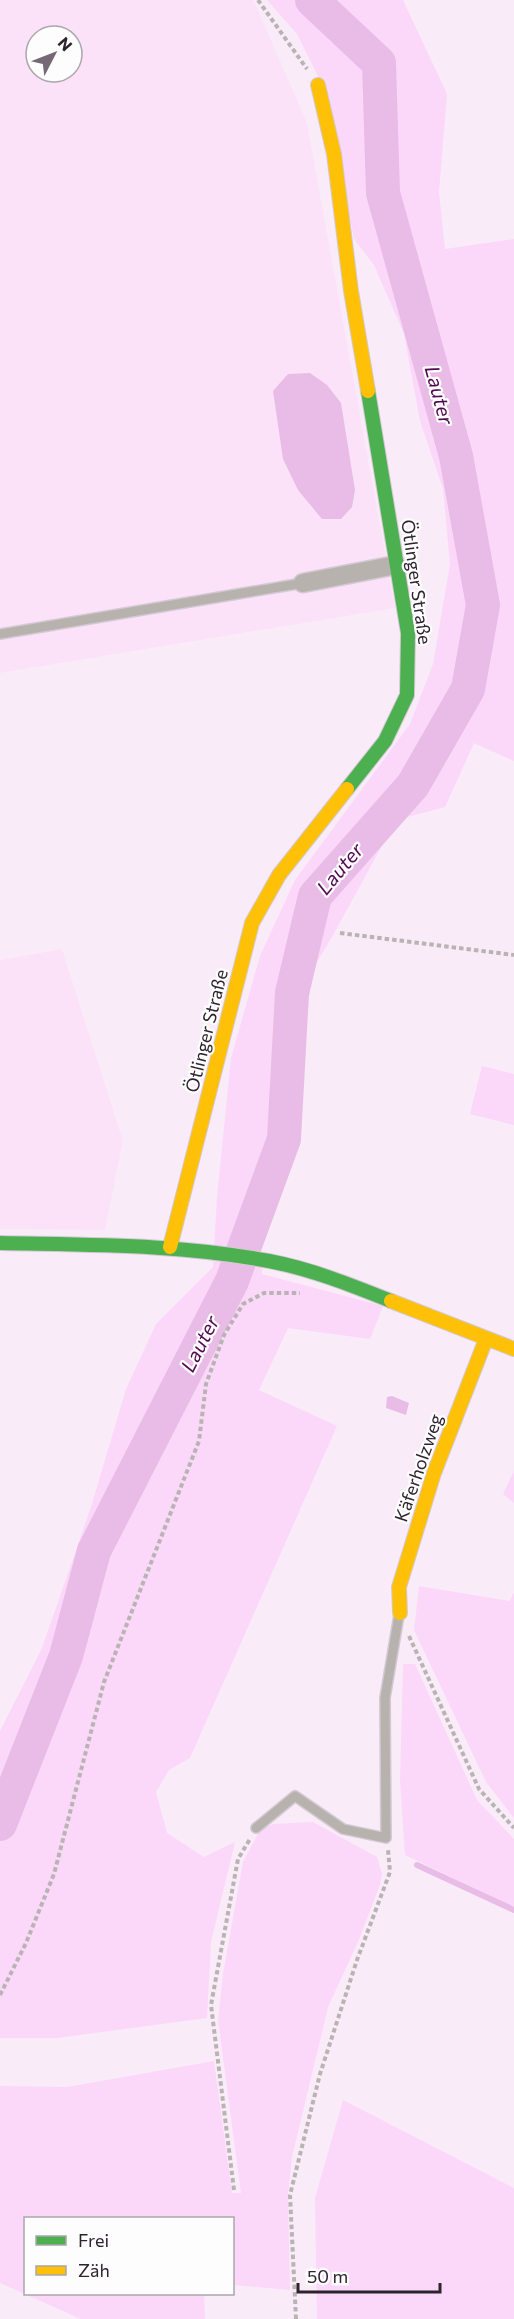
<svg xmlns="http://www.w3.org/2000/svg" width="514" height="2319" font-family="Commissioner,sans-serif">
  <rect width="100%" height="100%" fill="#f9ecf8"/>
  <path fill="#fbe2f9" fill-rule="evenodd" d="M0,0H252L255,3L307,123L395,608L0,673ZM36,36H72V72H36Z
    M62,949L123,1141L105,1230L0,1229V960Z"/>
  <path fill="#fbd8f9" d="M267,0H403L447,94L439,192L445,249L514,239V761L474,743L445,807L396,820L332,937L311,972L301,1096L288,1153L259,1244L262,1274L383,1306L370,1339L288,1328L259,1390L337,1426L190,1758L169,1770L156,1792L167,1833L204,1857L235,1842L211,1942L207,2018L57,2038H0V1731L42,1648L91,1507L126,1389L156,1324L213,1267L217,1197L231,1058L260,956L295,880L410,724L433,664L450,564L443,489L420,421L404,334L374,265L354,239L325,90L297,34Z
    M482,1066L514,1074V1125L470,1114Z
    M514,1471V1503L503,1494Z
    M419,1586L510,1601L514,1592V1818L486,1782L414,1630Z
    M403,1664H415L477,1800L514,1839V1907L405,1855L400,1780Z
    M313,1822L377,1857L382,1874L380,1885L358,1942L328,2007L292,2157L288,2194L290,2290L233,2285L232,2218H26V2294H204L205,2319H81L0,2283V2086L67,2087L214,2061L232,2193H241L218,2020L223,1974L243,1862L260,1830L273,1824Z
    M343,2100L514,2188V2319H317L315,2198Z"/>
  <path fill="#e8bce6" d="M310,373L327,385L341,403L355,490L352,507L341,519H322L298,490L283,459L273,391L288,374Z
    M392,1396L409,1403L406,1415L386,1408L387,1397Z"/>
  <g fill="none" stroke-linecap="round" stroke-linejoin="round">
    <path stroke="#e8bce6" stroke-width="6" d="M417,1865L514,1910"/>
    <path stroke="#e8bce6" stroke-width="34" d="M0,1824L66,1656L94,1551L232,1281L284,1139L292,993L315,896L413,785L468,689L483,605L456,456L383,193L379,63L312,0"/>
    <defs>
      <path id="lane" d="M0,634L303,583
        M256,1828L295,1796L343,1829L386,1838L385,1698L399,1615"/>
      <path id="street" d="M303,583L396,565"/>
      <path id="fast" d="M347,789L385,741L407,695L408,633L368,391
        M0,1243C90,1245 180,1244 269,1261C311,1269 351,1285 391,1301"/>
      <path id="slow" d="M318,85L334,154L351,291L368,391
        M170,1247L252,923L279,875L347,789
        M391,1301L514,1349
        M400,1613L399,1587L434,1473L486,1339"/>
    </defs>
    <use href="#lane" stroke="#d3c9d3" stroke-width="12"/>
    <use href="#street" stroke="#d3c9d3" stroke-width="21"/>
    <use href="#fast" stroke="#d3c9d3" stroke-width="16"/>
    <use href="#slow" stroke="#d3c9d3" stroke-width="16"/>
    <path stroke="#b9b4b3" stroke-width="4" stroke-dasharray="4.5 3" stroke-linecap="butt" d="M258,0L307,69
      M340,933L514,955
      M409,1636L479,1789L514,1828
      M0,1995L26,1943L54,1874L104,1682L199,1441L206,1384L224,1335L243,1304L264,1293H300
      M234,2190L211,2005L238,1859L250,1839
      M296,2319L290,2195L320,2074L357,1960L390,1872L388,1850"/>
    <use href="#lane" stroke="#b7b2ad" stroke-width="9"/>
    <use href="#street" stroke="#b7b2ad" stroke-width="18"/>
    <use href="#fast" stroke="#4caf50" stroke-width="14"/>
    <use href="#slow" stroke="#ffc107" stroke-width="14"/>
  </g>
  <g text-anchor="middle" stroke-width="4.5" stroke-linejoin="round" paint-order="stroke">
    <g font-size="18" fill="#2d232d" stroke="#fdfdfd">
      <text transform="translate(416 582) rotate(82)" y="6">Ötlinger Straße</text>
      <text transform="translate(207 1031) rotate(-76)" y="6">Ötlinger Straße</text>
      <text transform="translate(419 1468) rotate(-71)" y="6">Käferholzweg</text>
    </g>
    <g font-size="20" font-style="italic" fill="#510a51" stroke="#fdfdfd">
      <text transform="translate(439 395) rotate(75)" y="7">Lauter</text>
      <text transform="translate(340 869) rotate(-50)" y="7">Lauter</text>
      <text transform="translate(200 1344) rotate(-63)" y="7">Lauter</text>
    </g>
  </g>
  <rect x="24" y="2217" width="210" height="78" fill="#fdfdfd" stroke="#aaa6aa" stroke-width="1.5"/>
  <rect x="36" y="2236" width="30" height="9" fill="#4caf50" stroke="#aaa6aa" stroke-width="1.5"/>
  <text x="78" y="2247" font-size="18" fill="#2d232d">Frei</text>
  <rect x="36" y="2266" width="30" height="9" fill="#ffc107" stroke="#aaa6aa" stroke-width="1.5"/>
  <text x="78" y="2277" font-size="18" fill="#2d232d">Zäh</text>
  <g transform="translate(54 54) rotate(48)"><circle r="28" fill="#fdfdfd" stroke="#aaa6aa" stroke-width="1.5"/>
  <path d="M0-4.5L10 22L0 15L-10 22Z" fill="#746974"/>
  <text y="-9" font-size="16" font-weight="bold" text-anchor="middle" fill="#2d232d">N</text>
  </g>
  <path d="M298 2283v9h142v-9" fill="none" stroke="#2d232d" stroke-width="3"/>
  <text x="307" y="2283" font-size="18" fill="#2d232d" stroke="#fdfdfd" stroke-width="4.5" paint-order="stroke">50 m</text>
</svg>
